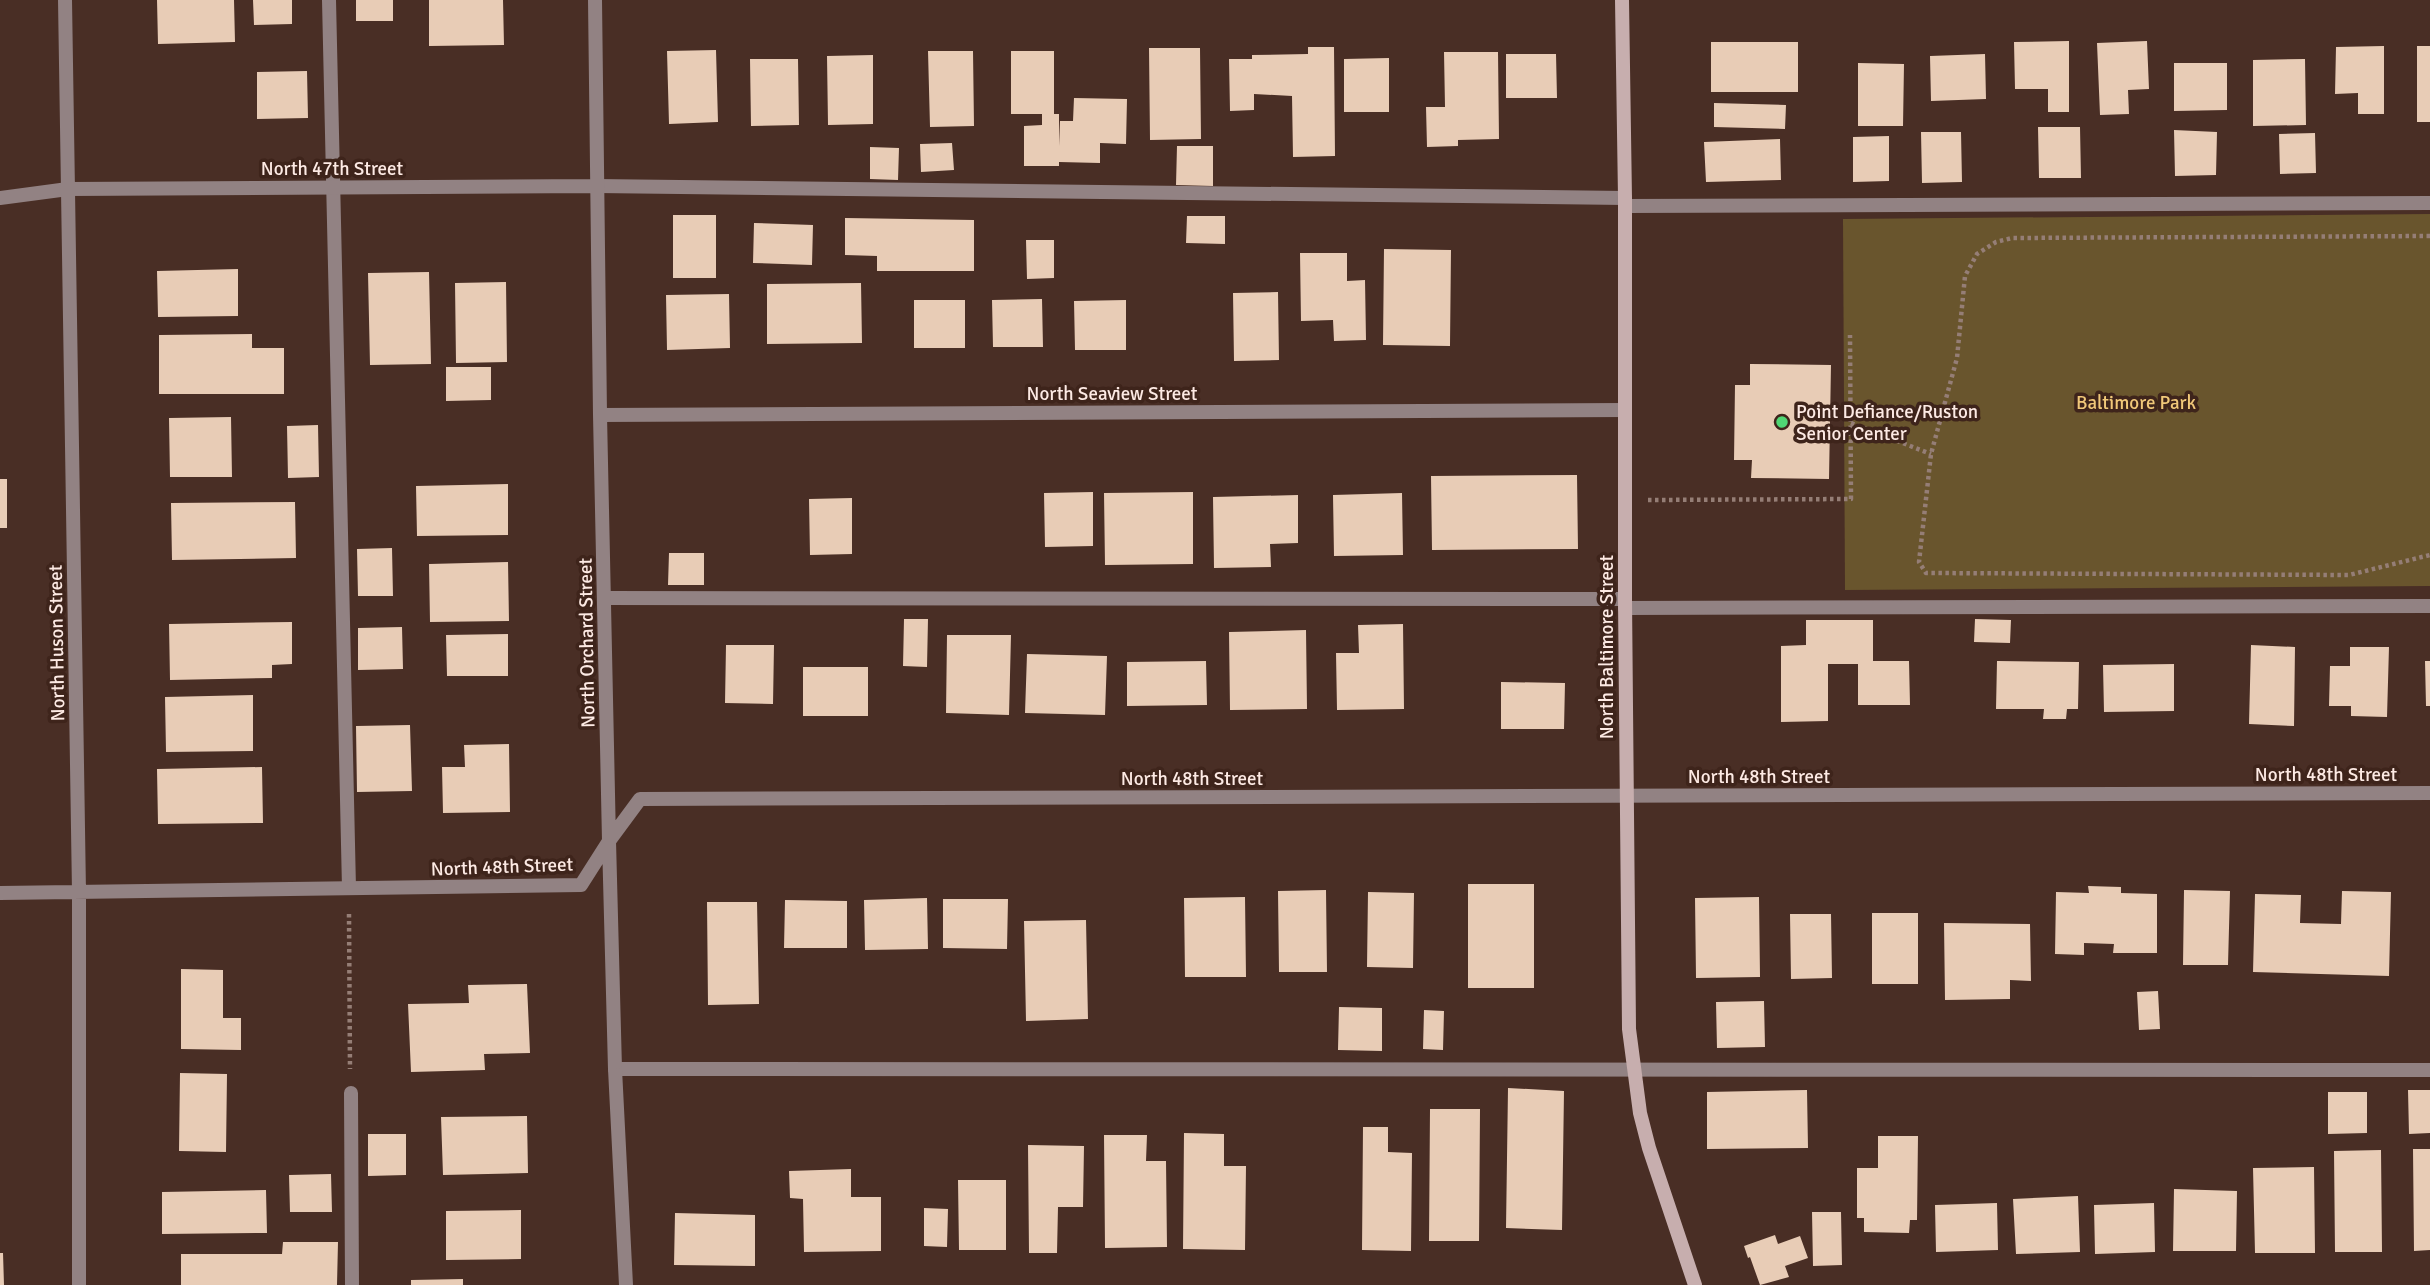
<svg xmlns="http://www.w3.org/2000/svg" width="2430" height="1285" font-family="Signika,sans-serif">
  <rect width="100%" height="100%" fill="#492e25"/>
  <path fill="#69552d" d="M2430,214V586L1845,590L1843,219Z"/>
  <path fill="#e8ccb6" d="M157,0H234L235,42L158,44Z
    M253,0H292V24L254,25Z
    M356,0H393V21H356Z
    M429,0H503L504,45L429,46Z
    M2069,41V112H2048V89H2015L2014,42Z
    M2147,41L2149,89L2128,90L2129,114L2100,115L2097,43Z
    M1711,42H1798V92H1711Z
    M2384,46V114H2358V93L2335,94L2336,47Z
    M2417,46H2430V122H2417Z
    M1308,47H1334L1335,156L1293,157L1292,96L1254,94V110L1230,111L1229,59H1252V55L1308,54Z
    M1149,48H1200L1201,139L1150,140Z
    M716,50L718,122L669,124L667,51Z
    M928,51H973L974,126L930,127Z
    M1011,51H1054V114H1059V146L1060,121H1073L1074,98L1127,99L1126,144L1100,143V163L1059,162V166H1024V126L1042,125V114H1011Z
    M1444,52H1498L1499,139L1458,140V146L1427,147L1426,107H1445Z
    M1506,54H1556L1557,98H1506Z
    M1985,54L1986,99L1931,101L1930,56Z
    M873,55V124L828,125L827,56Z
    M1389,58V112H1344V59Z
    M750,59H798L799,125L751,126Z
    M2305,59L2306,125L2253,126V60Z
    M1858,63L1904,64L1903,126H1858Z
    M2174,63H2227V110L2174,111Z
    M307,71L308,118L257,119V72Z
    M1714,103L1786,105L1785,129L1714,127Z
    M2038,127H2080L2081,178H2039Z
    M2174,130L2217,132L2216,175L2175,176Z
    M1921,132H1961L1962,182L1922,183Z
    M2315,133L2316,173L2280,174L2279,134Z
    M1889,136V181L1853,182V137Z
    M1780,139L1781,180L1706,182L1704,142Z
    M952,143L954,170L921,172L920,144Z
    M1177,146H1213V186L1176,185Z
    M870,147L899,148L898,180L870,179Z
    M673,215H716V278H673Z
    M1187,216H1225V244L1186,243Z
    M845,218L974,220V271H877V256L845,255Z
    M754,223L813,225L812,265L753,263Z
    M1026,240H1054V278L1027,279Z
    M1384,249L1451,250L1450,346L1383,345Z
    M1300,253H1347V281L1365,280L1366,340L1334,341L1333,320L1301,321Z
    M238,269V316L158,317L157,271Z
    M429,272L431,364L370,365L368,273Z
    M506,282L507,362L456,363L455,283Z
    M861,283L862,343L767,344V284Z
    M1278,292L1279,360L1234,361L1233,293Z
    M729,294L730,348L667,350L666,295Z
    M1042,299L1043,347H993L992,300Z
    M914,300H965V348H914Z
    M1126,300V350H1075L1074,301Z
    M252,334V348H284V394H159V335Z
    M1750,364L1831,365L1829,479L1751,478L1752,460H1734L1735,385H1750Z
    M446,367H491V400L446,401Z
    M231,417L232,477H170L169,418Z
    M318,425L319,477L288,478L287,426Z
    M1577,475L1578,549L1432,550L1431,476Z
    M0,479H7V528H0Z
    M508,484V535L417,536L416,486Z
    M1093,492V546L1045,547L1044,493Z
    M1193,492V564L1105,565L1104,493Z
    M1402,493L1403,555L1334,556L1333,495Z
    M1298,495V543L1270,544L1271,567L1214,568L1213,497Z
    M852,498V554L810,555L809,499Z
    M295,502L296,558L172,560L171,503Z
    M392,548L393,596H358L357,549Z
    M669,553H704V585H668Z
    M508,562L509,621L430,622L429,564Z
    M904,619H928L927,667L903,666Z
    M1975,619L2011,620L2010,643L1974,642Z
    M1806,620H1873V661H1909L1910,705H1858V664H1828V721L1781,722V646L1806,645Z
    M292,622V664L272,665V678L170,680L169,624Z
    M1403,624L1404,709L1337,710L1336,653H1359L1358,625Z
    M402,627L403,669L358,670V628Z
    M1306,630L1307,709L1230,710L1229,632Z
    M508,634V676H447L446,635Z
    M947,635H1011L1009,715L946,713Z
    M726,645H774L773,704L725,703Z
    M2251,645L2295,647L2294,726L2249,724Z
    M2350,647H2389L2387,717L2351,716V706H2329L2330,666H2350Z
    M1027,654L1107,656L1105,715L1025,713Z
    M1206,661L1207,705L1127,706V662Z
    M1997,661L2079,662L2078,709H2067L2066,719H2043L2044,709H1996Z
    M2425,661H2430V706H2426Z
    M2174,664V711L2104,712L2103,665Z
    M803,667H868V716H803Z
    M1501,682L1565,683L1564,729H1501Z
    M253,695V751L166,752L165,697Z
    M410,725L412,791L357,792L356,726Z
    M509,744L510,812L443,813L442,767H465L464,745Z
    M262,767L263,823L158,824L157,769Z
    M1468,884H1534V988H1468Z
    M2088,886L2121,887V893L2157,894V953H2113L2114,944L2084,943V955L2055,954L2056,892L2089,893Z
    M1326,890L1327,972H1279L1278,891Z
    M2184,890L2230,891L2228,965H2183Z
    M2342,891L2391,892L2389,976L2253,972L2255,894L2301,895L2300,923L2341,924Z
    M1368,892L1414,893L1413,968L1367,967Z
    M1245,897L1246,977H1185L1184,898Z
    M1759,897L1760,977L1696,978L1695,898Z
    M927,898L928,949L865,950L864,900Z
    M943,899H1008L1007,949L943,948Z
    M785,900L847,901V948H784Z
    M707,902H757L759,1004L708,1005Z
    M1872,913H1918V984H1872Z
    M1790,914H1831L1832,978L1791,979Z
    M1086,920L1088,1019L1026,1021L1024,921Z
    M1944,923L2030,924L2031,981L2010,980V999L1945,1000Z
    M181,969L223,970V1018H241V1050L181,1049Z
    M527,984L530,1053L484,1054L485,1070L411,1072L408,1004L469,1003L468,985Z
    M2158,991L2160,1029L2139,1030L2137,992Z
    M1764,1001L1765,1047L1717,1048L1716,1002Z
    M1339,1007L1382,1008V1051L1338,1050Z
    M1424,1010L1444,1011L1443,1050L1423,1049Z
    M180,1073L227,1074L226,1152L179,1151Z
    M1508,1088L1564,1091L1562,1230L1506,1228Z
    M1807,1090L1808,1148L1707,1149V1092Z
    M2408,1090H2430V1133L2409,1134Z
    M2328,1092H2367V1133L2328,1134Z
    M1430,1109H1480L1479,1241H1429Z
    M527,1116L528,1173L443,1175L441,1117Z
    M1363,1127H1388V1152L1412,1153L1411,1251L1362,1250Z
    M1184,1133L1224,1134V1166H1246L1245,1250L1183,1249Z
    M368,1134H406V1175L368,1176Z
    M1104,1135H1147L1146,1161H1166L1167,1247L1105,1248Z
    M1878,1136H1918L1917,1220H1910L1909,1233L1864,1232V1218H1857V1168H1878Z
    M1028,1145L1084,1146L1083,1207H1058L1057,1253H1029Z
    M2413,1149H2430V1250L2414,1251Z
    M2381,1150L2382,1252H2335L2334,1151Z
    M2314,1167L2315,1253H2255L2253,1168Z
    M851,1169V1197H881V1251L804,1252L803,1199L790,1198L789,1171Z
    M331,1174L332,1212H290L289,1175Z
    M958,1180H1006V1250H959Z
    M2174,1189L2237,1191L2236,1251H2173Z
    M266,1190L267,1233L162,1234V1192Z
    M2078,1196L2080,1252L2016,1254L2013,1199Z
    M1997,1203L1998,1250L1936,1252L1935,1205Z
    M2154,1203L2155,1252L2095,1254L2094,1205Z
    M924,1208L948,1209L947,1247L924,1246Z
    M521,1210V1259L446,1260V1211Z
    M1812,1212H1841L1842,1265L1813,1266Z
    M675,1213L755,1215V1266L674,1265Z
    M1775,1235L1778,1244L1800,1236L1808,1258L1785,1266L1789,1277L1760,1285L1750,1257L1748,1258L1744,1246Z
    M283,1242H338L337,1285H181V1254H282Z
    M0,1253H3L4,1285H0Z
    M463,1279V1285H411V1280Z"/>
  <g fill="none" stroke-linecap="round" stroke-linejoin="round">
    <path stroke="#957e76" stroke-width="4.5" stroke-dasharray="3.5 3.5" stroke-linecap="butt" d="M2430,236L2012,238L1996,242L1977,254L1965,276L1957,358L1931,454L1919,562L1926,573L2349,575L2430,555
      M1851,423L1931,454
      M1648,500L1851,499L1850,335
      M349,914L350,1069"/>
    <path stroke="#928283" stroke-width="14" d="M329,0L349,888
      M596,186L1625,198
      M0,198L68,189
      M1625,206L2430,203
      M604,598L1625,599
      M1625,608L2430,606
      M615,1069L2430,1070
      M351,1093L352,1285"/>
    <path stroke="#928283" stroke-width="14" d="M65,0L79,892V1285
      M595,0L600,415L609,841L615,1069L626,1285
      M68,189L596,186
      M600,415L1625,410
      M0,893L581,885L609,841L640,799L2430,793"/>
    <path stroke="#c7aeae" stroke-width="14" d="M1622,0L1625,198V599L1629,1029L1640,1113L1649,1148L1695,1285"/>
  </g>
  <circle fill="#50d674" stroke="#3e241b" stroke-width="2.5" cx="1782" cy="422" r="7"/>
  <g text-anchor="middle" stroke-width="7" stroke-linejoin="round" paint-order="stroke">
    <g font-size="19" fill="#fdeae4" stroke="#3e241b">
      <text x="332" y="175">North 47th Street</text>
      <text x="1112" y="400">North Seaview Street</text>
      <text transform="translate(56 643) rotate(-91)" y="7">North Huson Street</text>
      <text transform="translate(586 643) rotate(-91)" y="7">North Orchard Street</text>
      <text transform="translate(1606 647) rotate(-90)" y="7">North Baltimore Street</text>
      <text x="2326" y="781">North 48th Street</text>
      <text x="1759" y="783">North 48th Street</text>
      <text x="1192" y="785">North 48th Street</text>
      <text transform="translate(502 866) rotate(-2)" y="7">North 48th Street</text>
    </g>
    <g font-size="19" fill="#f1c879" stroke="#3e241b">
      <text x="2136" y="409">Baltimore Park</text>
    </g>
    <g font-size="19" fill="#fdeae4" stroke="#3e241b" text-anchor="start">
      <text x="1796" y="418">Point Defiance/Ruston<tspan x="1796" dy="22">Senior Center</tspan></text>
    </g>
  </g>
</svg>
